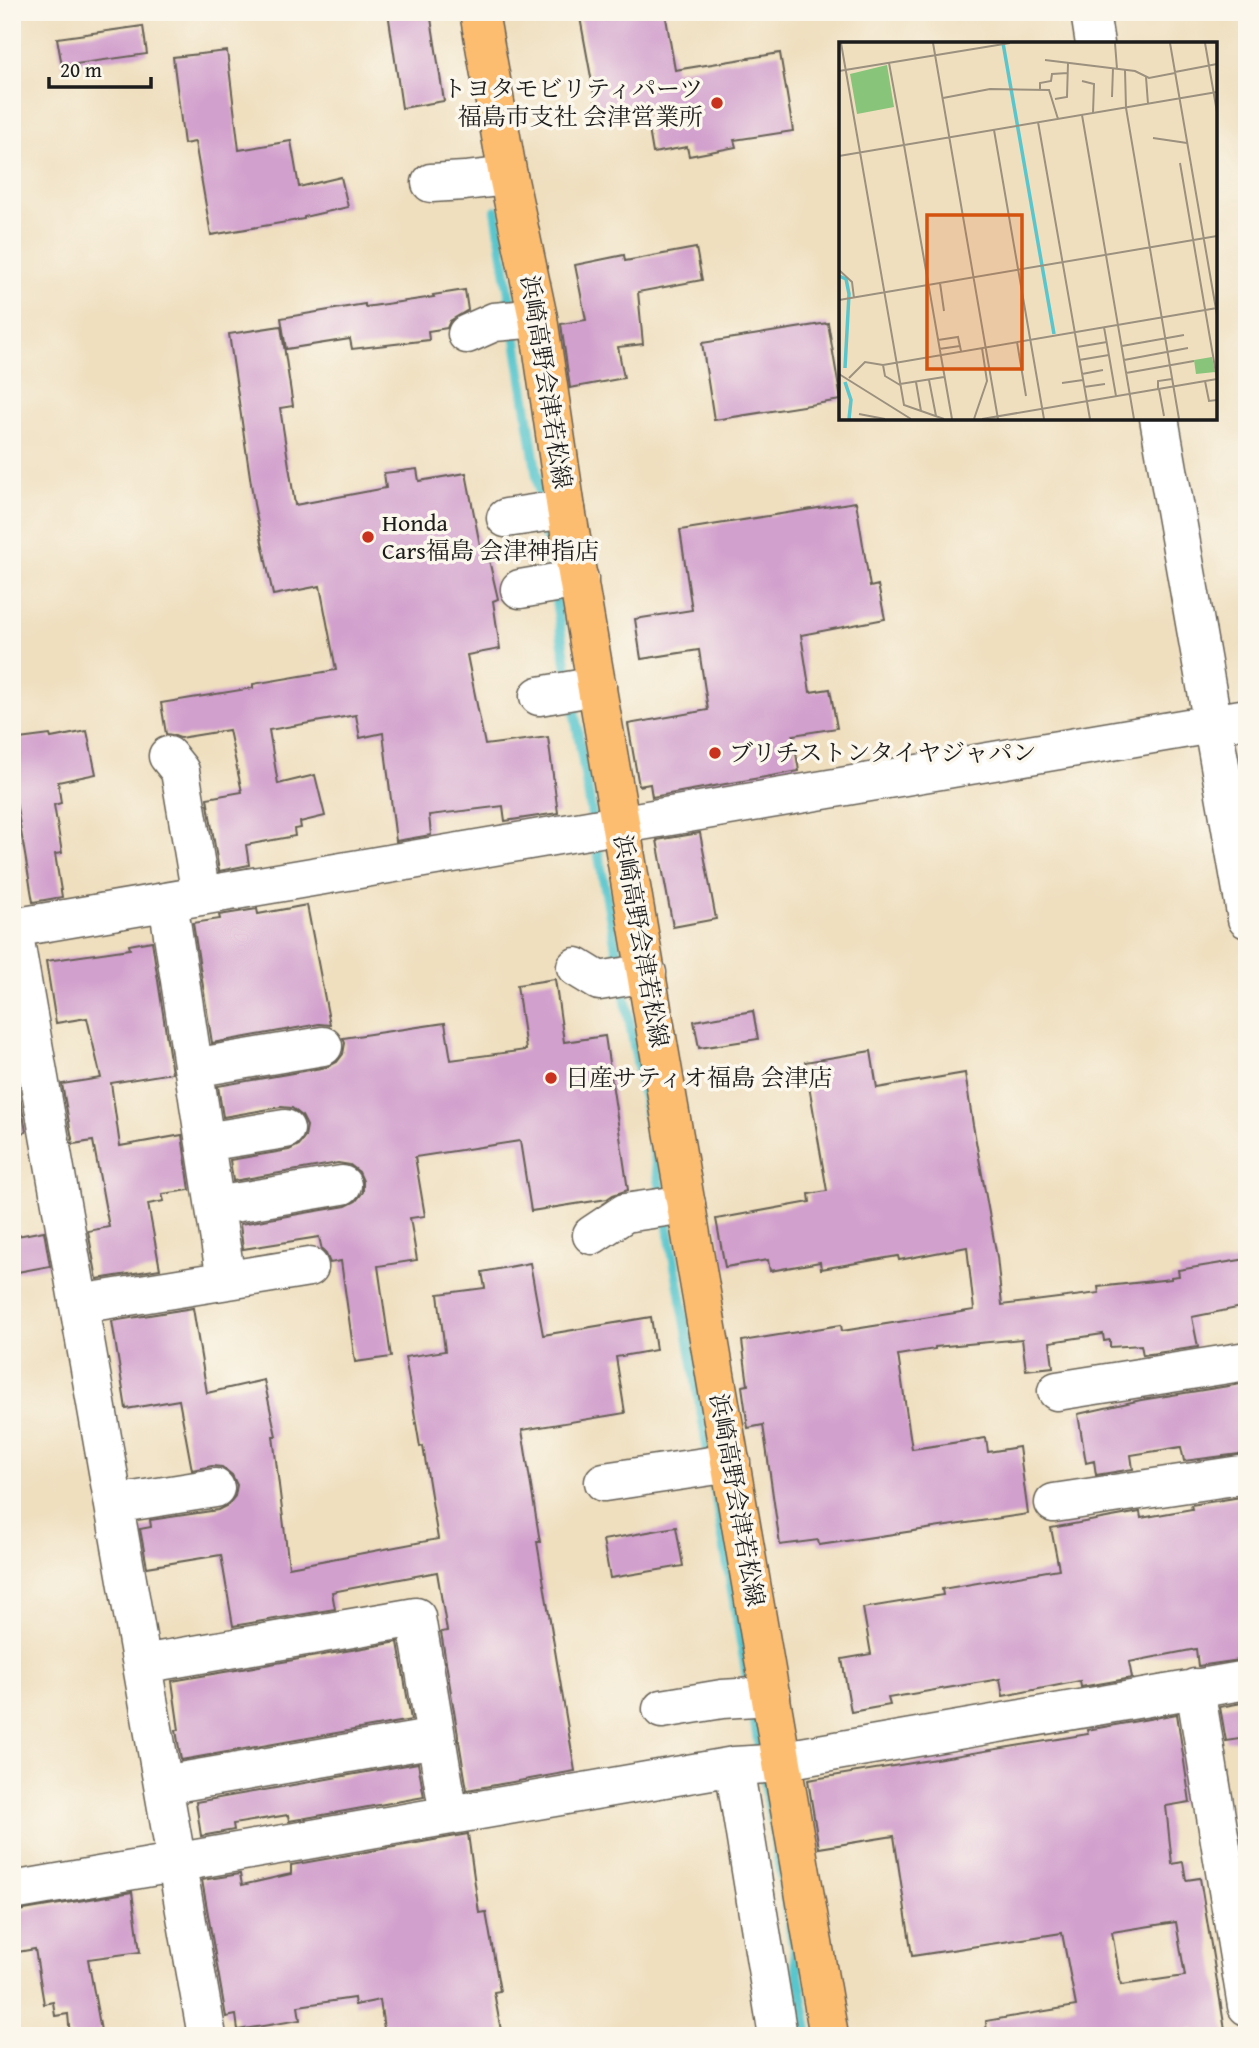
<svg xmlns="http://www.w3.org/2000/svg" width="1259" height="2048" font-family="'Gentium Book Plus','Noto Serif JP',serif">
  <rect width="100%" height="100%" fill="#fbf7ec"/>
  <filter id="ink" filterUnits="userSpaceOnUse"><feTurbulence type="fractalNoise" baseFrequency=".0143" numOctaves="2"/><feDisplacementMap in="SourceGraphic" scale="14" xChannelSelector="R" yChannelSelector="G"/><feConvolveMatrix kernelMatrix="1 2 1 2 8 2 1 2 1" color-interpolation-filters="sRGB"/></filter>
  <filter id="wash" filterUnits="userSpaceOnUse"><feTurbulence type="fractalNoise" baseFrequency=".00686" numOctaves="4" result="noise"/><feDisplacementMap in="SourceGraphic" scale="28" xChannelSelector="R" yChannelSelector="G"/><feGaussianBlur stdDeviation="1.57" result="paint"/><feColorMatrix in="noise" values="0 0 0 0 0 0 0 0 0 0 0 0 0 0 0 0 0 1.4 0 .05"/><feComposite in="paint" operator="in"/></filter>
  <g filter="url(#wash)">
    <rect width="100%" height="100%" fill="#efdfbf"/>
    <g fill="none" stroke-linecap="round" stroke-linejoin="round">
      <path stroke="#59c6cd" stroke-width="10" d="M496,210L561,633L598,851L691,1352L809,2036"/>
    </g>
    <g id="blocks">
      <path fill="#d2a0cd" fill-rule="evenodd" d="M388,12H430L444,101L402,108Z
        M579,12H665L675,70L780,53L793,131L734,140L736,147L689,156L687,147L653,153L645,106L598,115Z
        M143,26L147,54L62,66L57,38Z
        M227,51L239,150L291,141L299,187L341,177L348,207L304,217V219L211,235L195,142L184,144L173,57Z
        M696,248L702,280L638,292L643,344L618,347L624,378L570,388L561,324L586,320L575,265L624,255L625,261Z
        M465,290L468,310L450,321L447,328L428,331L429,340L352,349L350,339L286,349L281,318L365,304V307L434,297L433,295Z
        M828,323L841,400L714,420L702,343Z
        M281,326L293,406L280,408L295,505L386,488L384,473L417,469L419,481L466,473L483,561L489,560L498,599L493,601L500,649L467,655L485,745L548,737L558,813L505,821L503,806L429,815L431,835L396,841L383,733L360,738L356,715L269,730L278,784L315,775L325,816L300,822L301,828L294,829L295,836L246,845L249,865L219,871L207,798L242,792L229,730L180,738L172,735L166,734L161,703L253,688V684L336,670L320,586L273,595L254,504L229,334Z
        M856,502L870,587L878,585L885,619L801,635L810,692L830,689L837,728L793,735L799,771L652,797L650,784L639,786L628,724L708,710L699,650L641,659L635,619L692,610L680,530Z
        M87,731L96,774L58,782L61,803L54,805L62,853L55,854L62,897L33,902L12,778V740L50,735L51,738Z
        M700,833L716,919L673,927L657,840Z
        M307,905L330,1025L319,1024L212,1043L193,923L220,919L219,915L257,909L258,914Z
        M152,941L172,1073L111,1083L120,1146L182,1135L190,1190L162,1194L164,1201L148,1204L160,1269L97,1279L88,1231L109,1227L93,1141L73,1144L62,1084L101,1078L87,1018L56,1023L46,961L130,949L129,945Z
        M555,979L564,1042L605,1036L628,1190L613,1195L607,1199L531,1211L520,1141L415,1157L425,1216L410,1218L417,1260L378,1266L391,1357L355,1362L341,1261L330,1263L326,1254L322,1250L319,1237L243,1249L240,1224L346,1206L356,1201L363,1192V1181L359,1172L350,1165L338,1163L233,1181L230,1160L289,1150L299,1145L305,1137L307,1126L302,1116L292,1108L281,1107L223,1117L218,1086L327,1067L337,1062L343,1054L345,1043L343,1038L445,1023L451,1060L526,1050L517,985Z
        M753,1011L758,1039L699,1048L694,1021Z
        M871,1051L877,1088L965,1073L973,1125L997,1257L1002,1305L1099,1293L1098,1287L1171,1279V1277L1179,1276L1178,1270L1247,1259V1306L1192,1317L1198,1347L1143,1355L1141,1345L1110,1347V1340L1104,1341L1103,1334L1050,1342L1053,1367L1026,1370L1022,1339L935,1347V1349L898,1355L912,1449L986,1438L988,1452L1019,1447L1028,1514L819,1545L818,1540L780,1545L763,1425L748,1428L742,1386L748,1385L742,1341L841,1325L842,1331L974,1310L967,1247L899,1260L898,1256L821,1269L820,1262L770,1271L768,1260L725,1267L716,1219L810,1202L809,1194L827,1191L805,1062Z
        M19,1091L26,1132L12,1134V1092Z
        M44,1231L50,1266L12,1273V1237Z
        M530,1263L543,1335L651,1317L656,1350L616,1357L625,1413L522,1430L540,1542H537L575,1771L467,1790L441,1632L447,1631L437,1572L332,1592L335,1609L233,1626L221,1555L147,1567L140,1529L151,1527L150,1520L218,1510L228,1505L235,1496L237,1485L232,1475L222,1467L212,1466L192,1470L179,1400L126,1409L112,1321L193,1308L207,1393L264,1380L276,1436H273L289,1567L438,1539L423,1446L420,1447L405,1357L445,1351L438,1294L485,1288L482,1272Z
        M1247,1383V1453L1184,1461L1181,1447L1131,1455L1133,1469L1096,1475L1094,1461L1086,1463L1078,1414L1141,1400Z
        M1247,1496V1659L1198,1666L1196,1649L1129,1662L1132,1678L1081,1687L1080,1681L1003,1696L1000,1679L888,1698L890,1705L851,1712L842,1659L871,1654L863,1608L943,1595L942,1589L1059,1569L1051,1528L1140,1512L1141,1518L1192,1509L1191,1505Z
        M676,1527L683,1566L610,1578L603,1540Z
        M398,1642L411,1720L181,1760L176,1730H179L172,1681Z
        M1247,1702V1738L1226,1741L1220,1707Z
        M1177,1714L1190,1802L1166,1806L1172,1864L1183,1862L1186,1880L1200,1878L1226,2036H1195L1194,2029L1145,2036H987L986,2021L1076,2006L1062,1933L912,1956L894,1836L819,1848L808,1780L1088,1734L1087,1730ZM1176,1922L1185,1976L1121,1985L1112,1932Z
        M418,1763L424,1797L289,1821L288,1815L233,1824L234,1830L201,1836L196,1802Z
        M468,1834L479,1913L486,1912L500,1991L494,1992L502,2036H385L380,2000L355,2005L354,1998L298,2006L300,2020L238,2030L236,2015L226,2017L202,1880L240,1874L242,1885L291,1874V1865Z
        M132,1892L140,1952L88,1959L102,2036H70L68,2014L55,2016L53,2002L44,2004L35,1949L12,1953V1912Z"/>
    </g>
  </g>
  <g filter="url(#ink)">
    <use href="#blocks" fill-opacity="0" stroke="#666055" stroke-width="2"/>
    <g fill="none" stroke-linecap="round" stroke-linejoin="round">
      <defs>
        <path id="minor" d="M1090,12L1095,44
          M431,183L465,181L508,176
          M467,334L494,322L538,318
          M1159,418L1247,919
          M506,518L566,509
          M520,589L579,579
          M539,696L597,686
          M168,756L180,771L201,896
          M168,902L226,1280
          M12,924L207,2036
          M12,928L1247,718
          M576,967L599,981L647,973
          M193,1068L323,1046
          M205,1142L285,1129
          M215,1206L342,1185
          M592,1235L625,1213L686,1204
          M79,1304L309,1267
          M1057,1391L1247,1361
          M604,1482L731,1463
          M1054,1503L1247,1474
          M114,1504L215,1488
          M142,1664L416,1617L449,1815
          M1195,1688L1247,2006
          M662,1709L722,1699L771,1696
          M734,1766L778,2036
          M163,1785L436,1738
          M12,1891L734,1766L783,1763L796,1758L1247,1680"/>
        <path id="major" d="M479,12L508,176L538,318L566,509L829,2036"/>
      </defs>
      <use href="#minor" stroke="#666055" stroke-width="41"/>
      <use href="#major" stroke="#666055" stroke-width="41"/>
      <use href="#minor" stroke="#fff" stroke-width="38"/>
      <use href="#major" stroke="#fcbd6f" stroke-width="38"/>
    </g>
  </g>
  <g fill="#c8321e" stroke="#fbf7ec" stroke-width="2.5">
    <circle cx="717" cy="103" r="7"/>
    <circle cx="368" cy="537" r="7"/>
    <circle cx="715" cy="753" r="7"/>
    <circle cx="551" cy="1078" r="7"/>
  </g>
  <g text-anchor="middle" stroke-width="7" stroke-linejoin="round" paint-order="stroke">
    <g font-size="24" fill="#1c1c1c" stroke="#fbf7ec" text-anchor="start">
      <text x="703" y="97" text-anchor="end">トヨタモビリティパーツ<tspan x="703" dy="28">福島市支社 会津営業所</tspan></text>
      <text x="382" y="531">Honda<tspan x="382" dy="28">Cars福島 会津神指店</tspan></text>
      <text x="729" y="761">ブリチストンタイヤジャパン</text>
      <text x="565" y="1086">日産サティオ福島 会津店</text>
    </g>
    <g font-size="24" fill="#1c1c1c" stroke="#fbf7ec">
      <text transform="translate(546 382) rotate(81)" y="8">浜崎高野会津若松線</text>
      <text transform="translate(641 941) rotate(80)" y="8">浜崎高野会津若松線</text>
      <text transform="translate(737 1500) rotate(80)" y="8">浜崎高野会津若松線</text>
    </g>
  </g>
  <g transform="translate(839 42)">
    <rect width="378" height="378" fill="#efdfbf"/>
    <path d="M48,23L55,65L18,72L11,32ZM373,315L376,330L357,332L355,318Z" fill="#88c479"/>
    <path fill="none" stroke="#59c6cd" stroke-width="3.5" d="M164,1L215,292M0,234L7,237L10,252L6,326M6,340L12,358L10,377"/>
    <path fill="none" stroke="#9b917e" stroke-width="2" d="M2,1L65,363L105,377M94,1L159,377M276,1L278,27M331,1L378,273M366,1L378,70M206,18L296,29L310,36L336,31M50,21L65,103M286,28L287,66L340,377M0,29L171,1M336,30L378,22M307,35L309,62M243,39L255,42L254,71M201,47V41L212,39L213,32L229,31M273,55L274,26M104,56L151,47L210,48L219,77M216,57L228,55L229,21M243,73L295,377M199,80L251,377M155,88L205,377M314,96L348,101M65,103L113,377M0,114L378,50M341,121L378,337M0,228L13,240L15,256M101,241L105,269M0,258L378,194M265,285L277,354M99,298L119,295L122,309M178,300L187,354M283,304L345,293M238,305L268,300M100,307L121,304M240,318L270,313M285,318L349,306M44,323L46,334L61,343M287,331L355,319M0,332L72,377M243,332L264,328M10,336L26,320L44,323L378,266M90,338L97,374M366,339L370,359L378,358M77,340L82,369M223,341L244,338M61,342L105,335M245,345L266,342M319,347V339L333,337M320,347L325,374M20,372L46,377M135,377L148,339L143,306M143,377L378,337"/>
    <path fill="#d4530e" fill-opacity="0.15" stroke="#d4530e" stroke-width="3.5" d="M88,173H183V327H88Z"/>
    <rect width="378" height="378" fill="none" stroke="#1c1c1c" stroke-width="3.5"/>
  </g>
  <rect width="1259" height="2048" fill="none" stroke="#fbf7ec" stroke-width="42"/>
  <path d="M49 77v10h102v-10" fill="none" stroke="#1c1c1c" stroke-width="3.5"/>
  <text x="60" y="77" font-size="21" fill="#1c1c1c" stroke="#fbf7ec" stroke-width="5" paint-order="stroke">20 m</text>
</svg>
